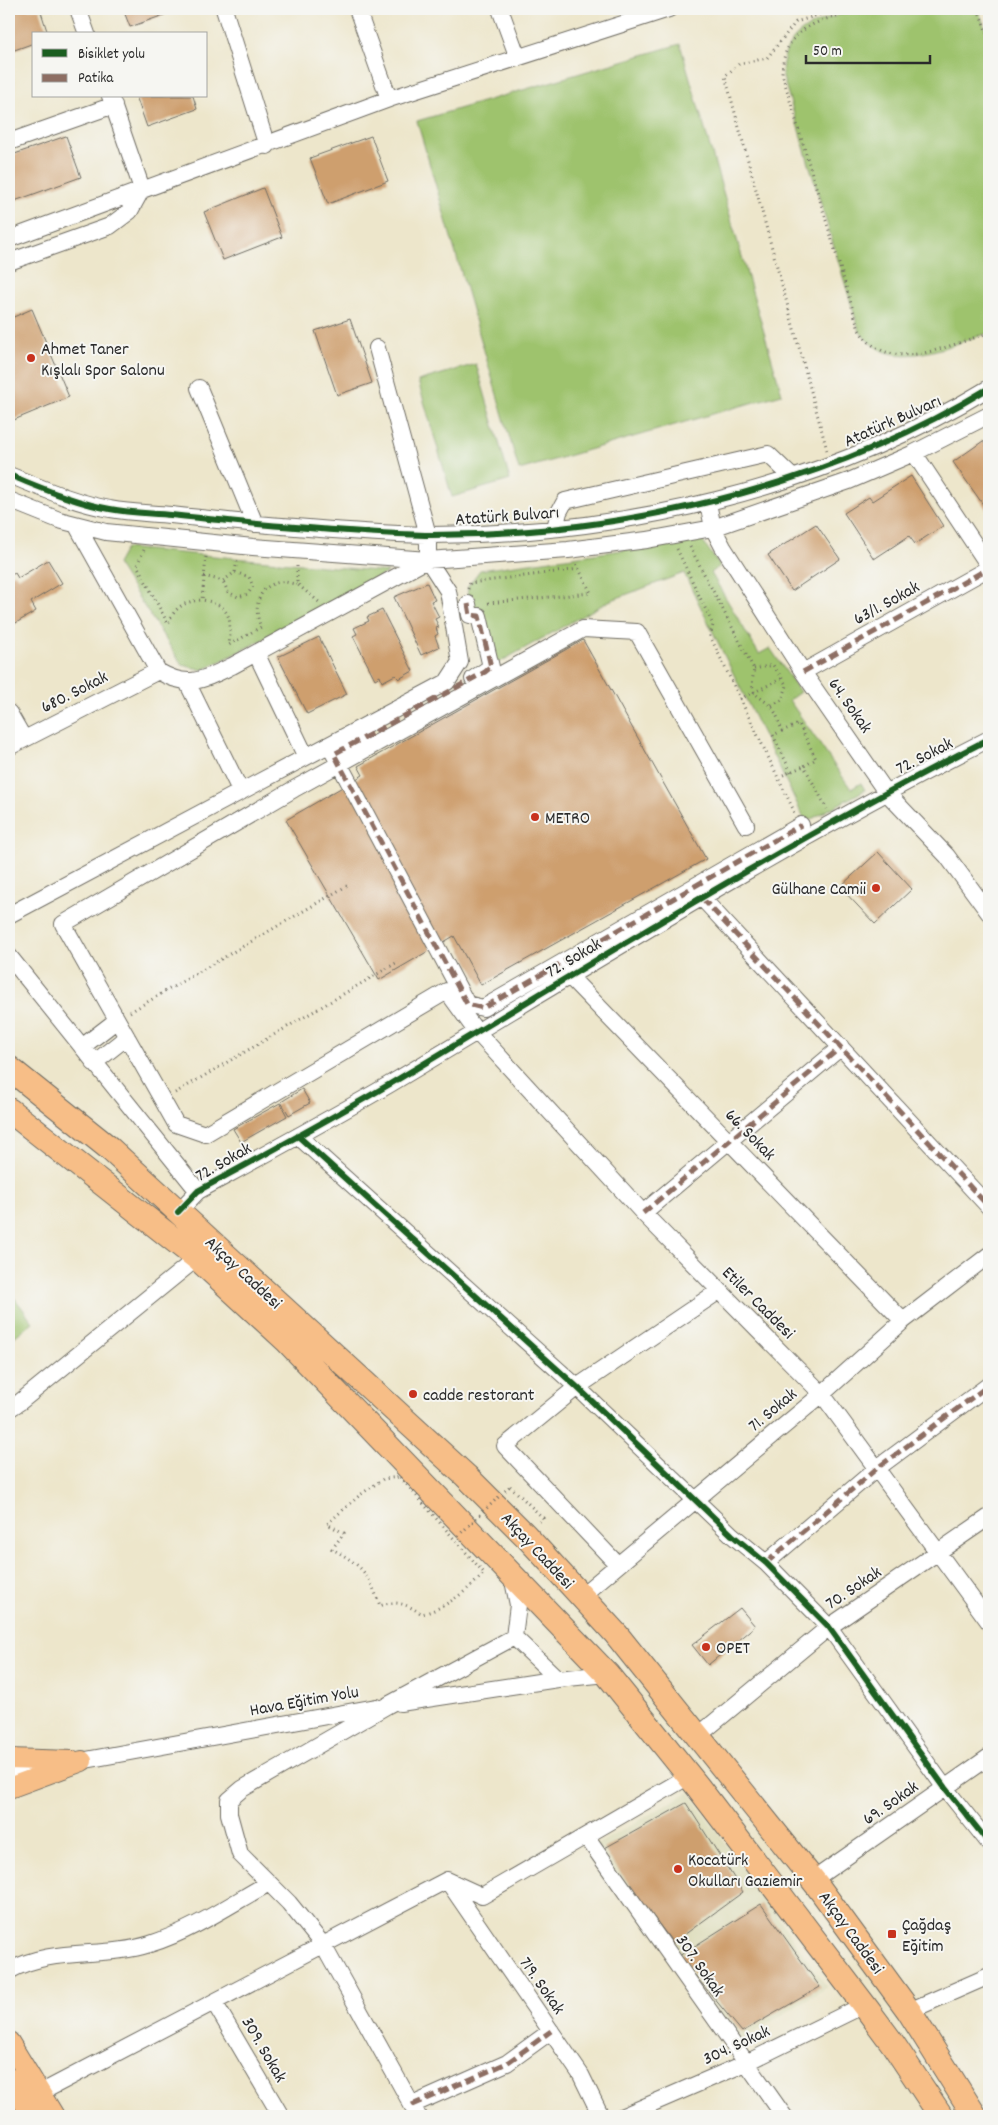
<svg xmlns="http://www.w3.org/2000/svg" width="998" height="2125" font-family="Dekko,sans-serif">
  <rect width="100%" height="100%" fill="#f6f6f2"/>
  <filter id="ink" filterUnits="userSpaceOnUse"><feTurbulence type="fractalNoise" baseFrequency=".02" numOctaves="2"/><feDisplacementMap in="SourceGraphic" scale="10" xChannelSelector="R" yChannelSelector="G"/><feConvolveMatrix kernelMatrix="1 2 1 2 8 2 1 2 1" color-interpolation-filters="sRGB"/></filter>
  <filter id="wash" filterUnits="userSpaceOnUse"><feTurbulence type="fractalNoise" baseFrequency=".0096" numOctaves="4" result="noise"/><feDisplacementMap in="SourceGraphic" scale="20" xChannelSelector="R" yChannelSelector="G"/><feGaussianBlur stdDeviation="1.12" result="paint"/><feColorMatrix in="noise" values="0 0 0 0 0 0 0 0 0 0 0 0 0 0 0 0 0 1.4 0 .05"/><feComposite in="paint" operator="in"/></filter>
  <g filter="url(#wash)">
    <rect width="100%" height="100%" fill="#ede6cb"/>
    <path fill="#deddbb" d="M689,1792L827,1987L740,2041L596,1845Z"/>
    <path fill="#9ec36d" stroke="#64774c" d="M861,9H978L989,38V333C947,345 889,377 859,330L782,74C783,25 823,20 861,9Z
      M680,44L782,394L519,470L417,121Z
      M476,364L510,480L452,497L418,381Z
      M701,539L720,566L711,573L759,654L770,648L800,692L789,700L851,789L861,783L865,790L806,822L684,573L609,601L491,667L467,600L468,586L480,570Z
      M126,548L388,572L325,608L203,670L182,665L117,564Z
      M9,1291L33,1322L9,1341Z"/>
    <g id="blocks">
      <path fill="#ce9f6e" d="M9,9H40L48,34H34V43L9,52Z
        M123,9H177L178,10L130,27Z
        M136,96H193L197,109L147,127Z
        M66,136L81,177L9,203V156Z
        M371,136L388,181L328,204L310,158Z
        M263,188L282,237L223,260L204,212Z
        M32,309L69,397L9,422V319Z
        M350,319L372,383L337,395L315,331Z
        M983,441L989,450V513L953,462Z
        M911,476L943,526L915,544L909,536L874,559L844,513L869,497L872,501Z
        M816,524L840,559L792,591L768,555Z
        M48,560L62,583L31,602L36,611L9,627V576L15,573L18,578Z
        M427,583L435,600L431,601L439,617L435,619L439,627L436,628L438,634L435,636L439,647L421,655L394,597Z
        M382,610L413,671L399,679L395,675L382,682L380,676L375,679L353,636L357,634L354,628L369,621L367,617Z
        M319,637L347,694L307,714L278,657Z
        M583,640L706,859L481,985L454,936L379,980L286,820L363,775L358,766Z
        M878,852L912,889L875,924L840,887Z
        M302,1089L310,1103L289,1115L281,1102Z
        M280,1103L287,1116L241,1142L233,1129Z
        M740,1608L755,1626L708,1665L692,1645Z
        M686,1803L743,1892L673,1943L603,1849Z
        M761,1904L820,1987L742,2032L679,1956Z"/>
    </g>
  </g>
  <g filter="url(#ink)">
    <use href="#blocks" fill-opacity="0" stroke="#6f6c63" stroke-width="1"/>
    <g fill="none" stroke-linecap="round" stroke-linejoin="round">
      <defs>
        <path id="minor" d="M78,9L87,34
          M224,9L267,146
          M357,9L389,99
          M500,9L518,58
          M9,142L114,105
          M9,239L389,99L669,9
          M9,262L110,226L130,211L142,189L110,96
          M199,388L255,524
          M914,453L989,566
          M9,475C42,488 75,503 110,509C130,513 151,513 171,515C208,519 245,523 282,526C330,530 377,534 425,535C619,536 823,489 989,388
          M9,500L59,520L106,532L253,547L428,560L568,550L647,540L713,528L849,481L914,453L989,415
          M708,503L713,528L723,547L803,672L886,792L947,856L989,913
          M77,526L158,671C188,689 203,680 232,666L427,560
          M555,528L559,512L565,501L768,454L792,477
          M468,604L470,615L479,616L491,667L473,679
          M256,653L306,757
          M803,672L989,568
          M187,682L241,792
          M9,713L24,739
          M359,741L334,754L467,1004L483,1008L801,825
          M9,747L158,671
          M746,825L637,632L583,629L294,789L63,924L176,1124L205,1134L447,991L476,1031L643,1213L822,1394L989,1622
          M702,898L989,1207
          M9,915L447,682L460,662L448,591L428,560V535L377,348
          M9,956L198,1191
          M570,977L903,1321
          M82,1047L117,1020
          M94,1063L127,1037
          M298,1136L577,1387L732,1535L766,1563L829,1627L945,1788L989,1843
          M178,1212L198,1191C262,1156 327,1121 390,1084C588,966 784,843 989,739
          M643,1213L841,1047
          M9,1409L20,1402L197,1258
          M766,1563L876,1469L989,1385
          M618,1565L505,1446L577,1387L719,1291
          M581,1596L822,1394L903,1321L989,1255
          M514,1637L558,1679
          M400,1703L558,1679L607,1674
          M699,1735L829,1627L989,1517
          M9,1774L376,1707
          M586,1836L784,2116
          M447,1880L581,2075L601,2116
          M813,1880L989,1757
          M9,1971C51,1946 104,1959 150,1944C192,1931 231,1904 269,1883
          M214,2002L281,2116
          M909,2011L989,1976
          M40,2093L447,1880L482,1896L689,1776
          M412,2105L507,2063L551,2031
          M418,2116L323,1945L289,1903L240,1854L229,1814V1800L242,1789L388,1705L514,1637L518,1605L512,1576
          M623,2116L746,2063L864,2005"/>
        <path id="major" d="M9,1759L73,1761
          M9,1788L82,1761
          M9,2042L54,2116
          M9,2078L32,2116"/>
        <path id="highway" d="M9,1068L109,1148L466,1476L526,1536L616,1634L817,1885L909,2011L975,2116
          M9,1110L197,1258L287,1341L607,1674L698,1787L864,2005L893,2044L941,2116"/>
      </defs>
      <use href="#minor" stroke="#6f6c63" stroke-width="18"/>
      <use href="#major" stroke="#6f6c63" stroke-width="22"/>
      <use href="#highway" stroke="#6f6c63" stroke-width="26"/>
      <path stroke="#6f6c63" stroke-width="3" stroke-dasharray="1 4" stroke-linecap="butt" d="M861,9C823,20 783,25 782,74L859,330C889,377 947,345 989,333
        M978,9L989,38
        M827,450L725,76L739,64L767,58L796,22L837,9
        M690,547L754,669C749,700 757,691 773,709C777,714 780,725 782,731L799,724L816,759L804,766L827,809
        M677,549L713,625L710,636L795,813
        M144,550L137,565L168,624C174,608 184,601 202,600
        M206,557L202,600C231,604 232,620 229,645L261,627C253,609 257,585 281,582C285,581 292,584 297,584
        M297,566V584L319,602
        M235,572L237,560
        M204,576L223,581L235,572L249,577L253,586L248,594L238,597L228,592L223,581
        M468,589L470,583L579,569
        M488,603L591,593L576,563
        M754,669L773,665L787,686L782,700L770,706
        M740,699L783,678
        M782,731L773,735L791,772
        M783,775L804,766
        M130,1012L350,884
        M175,1093L396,963
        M400,1477L484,1573C469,1590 444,1609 422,1614C408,1605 396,1599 380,1606C369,1574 362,1565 332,1549L344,1533L327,1524L360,1495L383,1479Z
        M510,1486L543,1518L538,1523"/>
      <use href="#minor" stroke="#fff" stroke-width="16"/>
      <use href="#major" stroke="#f7be87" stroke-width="20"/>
      <use href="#highway" stroke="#f7be87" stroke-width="24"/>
      <path stroke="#6f6c63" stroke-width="3" stroke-dasharray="1 4" stroke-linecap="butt" d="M458,1536L510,1486"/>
      <path stroke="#8d6e63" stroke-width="5" stroke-dasharray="10 5" stroke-linecap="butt" d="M468,604L470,615L479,616L491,667L485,672L334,754L467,1004L483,1008L801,825
        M803,672L989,568
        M702,898L989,1207
        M643,1213L841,1047
        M766,1563L876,1469L989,1385
        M412,2105L507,2063L551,2031"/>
      <defs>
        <path id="cycleway" d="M9,475C42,488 75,503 110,509C130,513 151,513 171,515C208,519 245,523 282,526C330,530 377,534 425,535C619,536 823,489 989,388
          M298,1136L577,1387L732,1535L766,1563L829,1627L945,1788L989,1843
          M178,1212L198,1191C262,1156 327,1121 390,1084C588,966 784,843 989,739"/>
      </defs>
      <use href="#cycleway" stroke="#f6f6f2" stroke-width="9"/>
      <use href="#cycleway" stroke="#1b5e20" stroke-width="6"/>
    </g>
  </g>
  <g fill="#c8321e" stroke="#f6f6f2" stroke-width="2">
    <circle cx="31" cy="358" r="5"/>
    <circle cx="535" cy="817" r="5"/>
    <circle cx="876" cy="888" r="5"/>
    <circle cx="413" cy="1394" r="5"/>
    <circle cx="706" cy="1647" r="5"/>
    <circle cx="678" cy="1869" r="5"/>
    <rect x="887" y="1929" width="10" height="10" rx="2.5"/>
  </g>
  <g text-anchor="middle" stroke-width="4" stroke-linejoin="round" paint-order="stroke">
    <g font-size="18" fill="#2b2b2b" stroke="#f6f6f2" text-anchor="start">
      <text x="41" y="354">Ahmet Taner<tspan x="41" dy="21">Kışlalı Spor Salonu</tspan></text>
      <text x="545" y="823">METRO</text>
      <text x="866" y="894" text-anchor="end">Gülhane Camii</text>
      <text x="423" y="1400">cadde restorant</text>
      <text x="716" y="1653">OPET</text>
      <text x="688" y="1865">Kocatürk<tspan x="688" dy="21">Okulları Gaziemir</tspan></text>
      <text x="902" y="1930">Çağdaş<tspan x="902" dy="21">Eğitim</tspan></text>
    </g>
    <g font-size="18" fill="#2b2b2b" stroke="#f6f6f2">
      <text transform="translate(892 420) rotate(-24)" y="6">Atatürk Bulvarı</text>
      <text transform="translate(507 515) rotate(-4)" y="6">Atatürk Bulvarı</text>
      <text transform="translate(886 602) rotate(-29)" y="6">63/1. Sokak</text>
      <text transform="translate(74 691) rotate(-27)" y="6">680. Sokak</text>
      <text transform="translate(851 705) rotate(55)" y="6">64. Sokak</text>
      <text transform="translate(924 755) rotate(-27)" y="6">72. Sokak</text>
      <text transform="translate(573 957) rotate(-31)" y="6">72. Sokak</text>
      <text transform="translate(751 1134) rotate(46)" y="6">66. Sokak</text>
      <text transform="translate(223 1161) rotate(-30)" y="6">72. Sokak</text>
      <text transform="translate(244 1272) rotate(43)" y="6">Akçay Caddesi</text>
      <text transform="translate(759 1302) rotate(45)" y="6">Etiler Caddesi</text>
      <text transform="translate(772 1409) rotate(-40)" y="6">71. Sokak</text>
      <text transform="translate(538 1550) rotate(47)" y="6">Akçay Caddesi</text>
      <text transform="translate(853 1587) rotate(-34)" y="6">70. Sokak</text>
      <text transform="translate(304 1700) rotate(-10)" y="6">Hava Eğitim Yolu</text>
      <text transform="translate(890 1802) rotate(-35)" y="6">69. Sokak</text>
      <text transform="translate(852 1932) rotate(54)" y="6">Akçay Caddesi</text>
      <text transform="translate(701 1965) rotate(55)" y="6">307. Sokak</text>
      <text transform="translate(543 1985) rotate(55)" y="6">719. Sokak</text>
      <text transform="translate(736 2044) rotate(-25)" y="6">304. Sokak</text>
      <text transform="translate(265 2049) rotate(60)" y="6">309. Sokak</text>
    </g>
  </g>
  <rect width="998" height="2125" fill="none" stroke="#f6f6f2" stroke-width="30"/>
  <rect x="32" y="32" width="175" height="65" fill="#f6f6f2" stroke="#a5a5a2"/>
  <rect x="42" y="49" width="25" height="8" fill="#1b5e20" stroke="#a5a5a2"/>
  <text x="78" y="58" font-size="15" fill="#2b2b2b">Bisiklet yolu</text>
  <rect x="42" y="74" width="25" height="8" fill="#8d6e63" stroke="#a5a5a2"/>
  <text x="78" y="82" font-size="15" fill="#2b2b2b">Patika</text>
  <path d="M806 55v8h124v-8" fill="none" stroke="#2b2b2b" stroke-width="2.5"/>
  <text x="813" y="55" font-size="15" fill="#2b2b2b" stroke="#f6f6f2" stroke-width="4" paint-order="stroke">50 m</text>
</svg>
